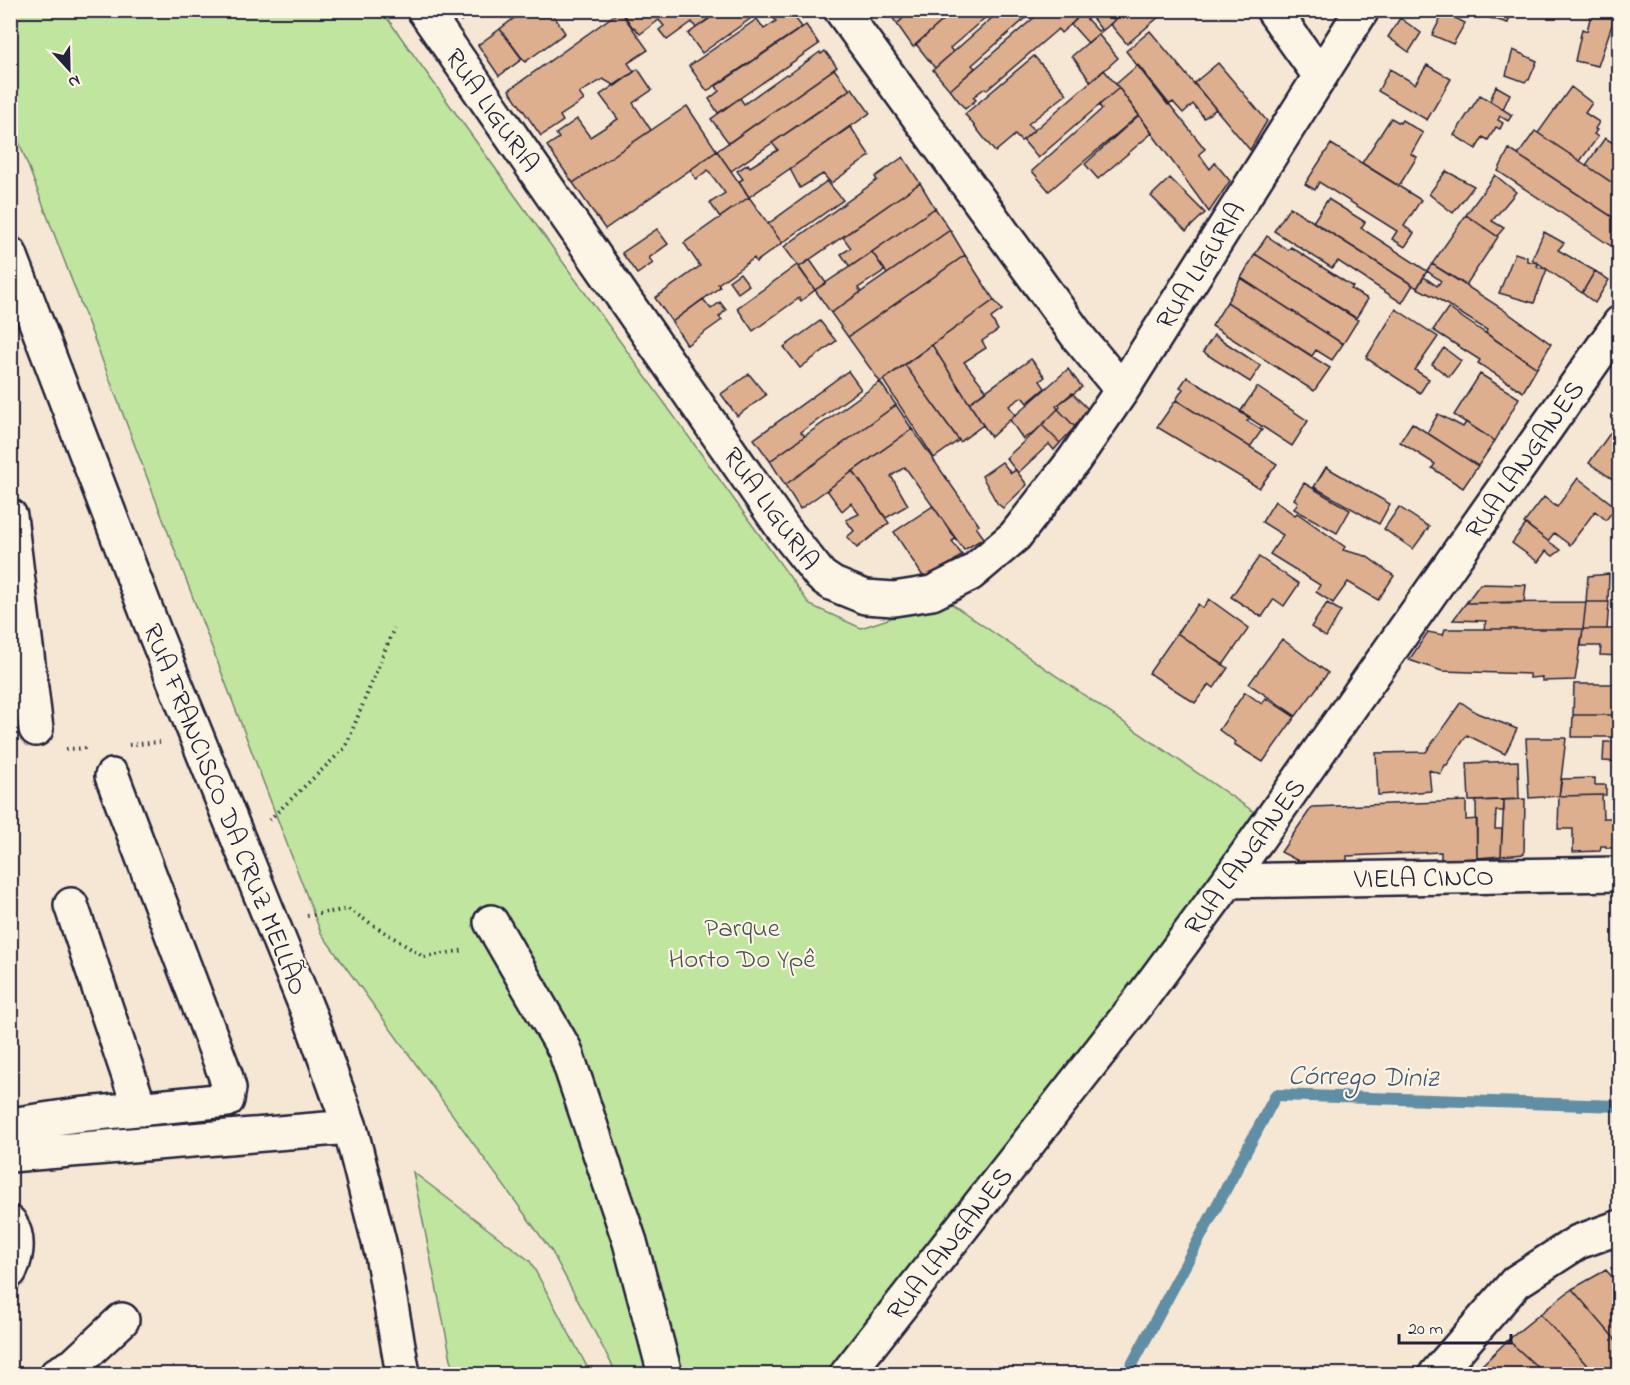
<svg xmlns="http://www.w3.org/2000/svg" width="1630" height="1385" font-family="'Indie Flower',sans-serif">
  <rect width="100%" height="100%" fill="#f6e7d4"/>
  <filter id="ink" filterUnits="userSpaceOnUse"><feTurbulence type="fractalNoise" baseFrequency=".0167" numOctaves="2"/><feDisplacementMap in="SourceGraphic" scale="12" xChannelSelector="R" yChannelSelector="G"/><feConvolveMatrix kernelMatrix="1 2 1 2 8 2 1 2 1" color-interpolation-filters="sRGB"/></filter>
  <g filter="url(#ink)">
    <path fill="#bfe59f" stroke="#70846d" stroke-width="1.5" d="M11,11H382L810,605L861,628L946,600L1257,814L1194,904L838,1374H617L552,1252L321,933L11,121Z
      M413,1172L530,1261L591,1374H454Z"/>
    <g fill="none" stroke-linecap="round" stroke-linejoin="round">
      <path stroke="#618ea5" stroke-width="12" d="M1127,1374L1276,1095L1620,1106"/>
    </g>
    <path fill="#ddaf8e" stroke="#22223b" stroke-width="1.5" d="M454,10H475L461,21Z
      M534,10H555L552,13L565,33L525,62L500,29L522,12L525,17Z
      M716,10L707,16L709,19L696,28L692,22L667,40L659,30L664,26L659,20L640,34L634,27L633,28L621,11Z
      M720,10H760L749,18L750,19L702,53L688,34Z
      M771,10H789L802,27L707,91L689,66L757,19L764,29L776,21L769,12Z
      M887,10H912L897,24Z
      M912,10H955L913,47L897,24Z
      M955,10H994L950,48L953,52L935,68L916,44Z
      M1001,10H1035L972,65L975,68L950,90L933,70Z
      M1043,10H1067L1076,20L1061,33L1058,29L987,90L985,88L973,97L976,100L965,109L950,90Z
      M1093,10H1120L1112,18L1115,20L1088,43L1071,24L1082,14L1098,31L1101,29L1089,14Z
      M1126,10H1167L1127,44L1110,24Z
      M1492,10H1512L1508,23L1490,18Z
      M1592,10L1615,16L1598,66L1575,61L1582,29L1587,31Z
      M620,11L648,50L628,63L634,72L615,86L603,79L579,93L584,100L560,116L563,121L541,136L509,90Z
      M1444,12L1465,23L1453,44L1432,35Z
      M1400,18L1421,33L1409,52L1388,37Z
      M806,25L819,44L718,113L709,99L719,91L716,86Z
      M500,29L522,59L499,76L478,45Z
      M1150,31L1195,85L1216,109L1204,118L1193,104L1183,113L1173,102L1168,105L1126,51Z
      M1098,34L1118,58L1091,82L1072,56Z
      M1620,48V67L1614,65Z
      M1513,50L1537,61L1529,80H1527L1525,82L1506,75Z
      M825,51L837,67L729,143L711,119L740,98L744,104L786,74L788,75L820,52L821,54Z
      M1034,56L1067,94L1028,124L1034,130L1023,140L1021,141L1015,135L995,152L965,114Z
      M1218,63L1267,121L1250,150L1194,83Z
      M1138,65L1205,149L1199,154L1210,169L1215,163L1230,181L1209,212L1116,84Z
      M1427,65L1451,79L1427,120L1378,91L1390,69L1415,84Z
      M638,69L652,90L633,103L651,130L573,183L547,146L559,138L556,134L577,119L590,137L618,119L600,95Z
      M834,69L850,90L731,171L717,151Z
      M1104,70L1119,88L1038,158L1023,140Z
      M1496,86L1510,94L1503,109L1490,101Z
      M1571,87L1592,103L1585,113L1599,122L1595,129L1597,130L1594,134L1598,137L1580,161L1538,133Z
      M852,88L870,113L749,197L739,181L743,179L737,171L748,164L750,167L778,150L772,143Z
      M1119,88L1139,115L1049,191L1032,171L1102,109L1099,105Z
      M1480,95L1512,115L1508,121L1500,116L1498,120L1503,123L1500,129L1496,127L1488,140L1483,137L1476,149L1454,135Z
      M687,106L717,151L605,229L573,183Z
      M1139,115L1152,133L1098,179L1085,164Z
      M1391,118L1400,123L1402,120L1423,133L1411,154L1417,157L1399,186L1362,163Z
      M850,126L870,156L831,183L823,174L800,188L790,169Z
      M1535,131L1620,188V222L1518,155Z
      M1605,138L1620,147V188L1586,165Z
      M1331,144L1421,200L1404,226L1414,233L1405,247L1392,239L1397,231L1319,182L1315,190L1305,184Z
      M1509,149L1620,222V229L1611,246L1498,171Z
      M717,151L749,197L720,217L710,203L725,193L708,170L696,179L690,170Z
      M903,157L920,183L799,267L784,247L877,180L875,177Z
      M1446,171L1474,186L1453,213L1429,194Z
      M1495,175L1516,192L1492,221L1504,228L1497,236L1466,215Z
      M1170,178L1205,213L1186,231L1151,196Z
      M827,181L843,200L782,243L768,224Z
      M920,183L935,208L850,267L841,254L851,248L843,237Z
      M749,197L782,243L756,262L754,258L718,284L720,287L672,322L655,298L700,266L684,243Z
      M1328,199L1365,222L1361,228L1427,271L1417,288L1313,222Z
      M1290,207L1413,285L1402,303L1338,261L1332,268L1274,231Z
      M935,208L950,230L887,274L872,252Z
      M1466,215L1498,237L1466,285L1432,264Z
      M657,229L668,244L649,258L653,263L637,274L622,253Z
      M950,230L965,255L848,337L831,313Z
      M1544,232L1564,243L1558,250L1595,271L1582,293L1532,259Z
      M1267,236L1288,250L1291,247L1353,287L1351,289L1368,299L1356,318L1255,254Z
      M872,252L885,270L858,288L861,292L831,313L815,290Z
      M1515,253L1527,257V261L1538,263L1537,267L1547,269L1534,303L1499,293Z
      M1255,254L1358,320L1343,344L1241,278Z
      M965,255L994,300L880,382L848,337Z
      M810,260L826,283L815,290L799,267Z
      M1432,264L1501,308L1551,344L1537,368L1486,333L1487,330L1435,297L1417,288L1424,277L1437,286L1441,281L1427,271Z
      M797,265L815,290L801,301L799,298L753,331L737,308Z
      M1595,271L1609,280L1595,303L1582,293Z
      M740,273L749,285L738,293L729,281Z
      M1241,278L1343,344L1332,360L1316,350L1312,356L1227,302Z
      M703,299L711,309L720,302L726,310L719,317L722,320L687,345L672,322Z
      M994,300L1002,310L991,318L998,330L982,341L986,348L964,362L986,390L969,403L932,345Z
      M1227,302L1330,368L1314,391L1212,326Z
      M1448,308L1537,368L1523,392L1478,363L1480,360L1433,330Z
      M1396,309L1438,337L1415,370L1429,379L1420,393L1366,358Z
      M820,321L836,341L800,368L784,347Z
      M1214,335L1261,366L1250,382L1203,352Z
      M932,345L983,425L960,442L905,365Z
      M1444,348L1461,361L1449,377L1432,364Z
      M1031,359L1045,377L1040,381L1045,388L1027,403L1022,397L1009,406L1015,415L991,437L969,403Z
      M905,365L959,440L934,458L883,380Z
      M1068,369L1082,387L1059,404L1056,406L1058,409L1031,436L1029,435L1023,439L1010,420Z
      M848,371L861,389L801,432L805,436L770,461L754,439Z
      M749,374L766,395L737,416L721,394Z
      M1480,374L1519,398L1495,441L1454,415Z
      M1187,377L1250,417L1247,421L1262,430L1250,447L1176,400L1183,389L1180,387Z
      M880,382L896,405L785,485L770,461Z
      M1257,387L1308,421L1292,446L1240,412Z
      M1072,393L1090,411L1075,427L1058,409L1060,407L1059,404Z
      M1176,400L1277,464L1259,488L1157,427Z
      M896,405L912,429L800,509L785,485Z
      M1058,409L1075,427L1060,443L1042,425Z
      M1438,414L1463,427L1466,422L1495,441L1478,466L1427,433Z
      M1412,423L1478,466L1463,488L1432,468L1435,464L1400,442Z
      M1042,425L1060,443L1054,450L1049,444L1018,473L1006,458Z
      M912,429L979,525L976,527L984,538L964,550L905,467L891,476L908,505L886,518L853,471Z
      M1613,429L1620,434V484L1589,463Z
      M1002,462L1011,473L1016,470L1027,485L1003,508L997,503L982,476Z
      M1326,467L1390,504L1379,524L1314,487Z
      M853,471L889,523L857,548L847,537L854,531L846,520L859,514L851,503L842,511L827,490Z
      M1578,478L1616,507L1606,520L1595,511L1570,545L1554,533L1548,541L1524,523L1544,497L1557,507Z
      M1304,483L1350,510L1337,533L1294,509L1298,502L1294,499Z
      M1275,501L1295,515L1297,513L1345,547L1343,550L1366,556L1394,576L1378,600L1348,582L1333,603L1316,592L1320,585L1270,554L1283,535L1262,522Z
      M933,506L956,539L952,541L962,555L926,581L894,532Z
      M1399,507L1429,527L1413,549L1384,529Z
      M1526,524L1548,541L1561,550L1553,556L1546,551L1538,562L1512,543Z
      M1259,557L1299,584L1284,606L1274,599L1262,617L1231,597Z
      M1609,574L1608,602H1586L1588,576Z
      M1480,584L1526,585L1524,602L1466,603Z
      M1209,599L1249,628L1223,665L1177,633L1198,604L1203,608Z
      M1586,602H1609L1607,629H1583Z
      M1586,602L1583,629H1484L1486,621L1453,620L1466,603Z
      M1327,603L1341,611L1326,637L1311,627Z
      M1445,629H1583L1575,680L1542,681V677L1530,678V674L1442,671L1409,660L1428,632L1443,635Z
      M1583,629H1620V656L1600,655L1601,646H1581Z
      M1177,633L1228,668L1214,688L1209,684L1195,703L1149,673Z
      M1282,639L1328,673L1296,716L1249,684Z
      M1574,684H1620V715H1573Z
      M1245,692L1262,704L1266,698L1295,717L1263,762L1234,744L1236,742L1219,730Z
      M1461,702L1477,713L1517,729L1505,754L1467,735L1447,765H1445L1441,774L1429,770L1431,791L1378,795L1376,753L1426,752Z
      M1573,715H1620V737H1572Z
      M1526,738H1566L1559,796L1529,798Z
      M1604,742H1620V762L1603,761Z
      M1518,761L1519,799L1469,801L1467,763Z
      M1595,778V785H1606V795L1559,796L1562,779Z
      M1602,795L1603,818H1620V848H1606V846H1601L1600,851L1573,852V829H1558L1559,796Z
      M1525,799L1524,854L1501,856L1504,800Z
      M1504,800V811H1496L1495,829H1502L1501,856L1477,858L1476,801Z
      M1466,801V820L1477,819V858L1441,860V852L1347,856V865L1308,866L1281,852L1312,807Z
      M1620,1263V1279L1611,1268Z
      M1606,1270L1620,1286V1345L1572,1289Z
      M1572,1289L1620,1345V1374H1595L1540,1314Z
      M1540,1314L1595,1374H1545L1508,1340Z
      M1508,1340L1545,1374H1487L1479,1368Z"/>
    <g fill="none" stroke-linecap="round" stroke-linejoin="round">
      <defs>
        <path id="minor" d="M424,10L782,527L821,576L833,584L865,597L894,599L932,593L970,574L1015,536L1074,460L1122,390L1362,10
          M841,10L1079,338L1122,390
          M1273,10L1320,76
          M10,254L154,631L311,1019L350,1127L382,1254L403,1374
          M10,516L36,729
          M1228,881L1620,874
          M71,905L140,1109
          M491,922L565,1050L630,1242L665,1374
          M10,1125L77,1115L227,1100L229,1088L225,1074L112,776
          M10,1155L350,1127
          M10,1223C19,1238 17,1255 10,1271
          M57,1374L74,1365L122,1320
          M847,1374L1138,1003L1228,881L1620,323
          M1436,1374L1516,1282L1578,1242L1620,1227"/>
      </defs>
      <use href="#minor" stroke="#22223b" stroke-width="38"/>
      <path stroke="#22223b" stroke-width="4" stroke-dasharray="1.5 4.5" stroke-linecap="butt" d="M129,745L160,742
        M66,749L88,748
        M269,820L345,748L394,628
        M307,916L348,909L424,957L465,950"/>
      <use href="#minor" stroke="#fcf5e5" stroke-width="33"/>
    </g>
  </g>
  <g text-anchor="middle" stroke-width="4.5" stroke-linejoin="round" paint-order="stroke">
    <g font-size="27" fill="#22223b" stroke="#fcf5e5">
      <text transform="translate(493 110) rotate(55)" y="9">RUA LIGURIA</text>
      <text transform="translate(1200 265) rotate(-58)" y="9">RUA LIGURIA</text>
      <text transform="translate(1524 459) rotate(-55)" y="9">RUA LANGANES</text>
      <text transform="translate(772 508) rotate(54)" y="9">RUA LIGURIA</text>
      <text transform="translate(226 809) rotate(68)" y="9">RUA FRANCISCO DA CRUZ MELLÃO</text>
      <text transform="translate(1244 856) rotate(-54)" y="9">RUA LANGANES</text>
      <text transform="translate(1424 877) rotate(-1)" y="9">VIELA CINCO</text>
      <text transform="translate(949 1243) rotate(-52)" y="9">RUA LANGANES</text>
    </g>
    <g font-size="27" fill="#495354" stroke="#fcf5e5">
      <text x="742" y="936">Parque<tspan x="742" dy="31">Horto Do Ypê</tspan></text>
    </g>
    <g font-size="28" font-style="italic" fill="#425870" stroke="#fcf5e5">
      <text transform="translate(1363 1075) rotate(1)" y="10">Córrego Diniz</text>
    </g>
  </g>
  <rect width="1630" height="1385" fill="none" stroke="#fcf5e5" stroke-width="36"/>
  <rect x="18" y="18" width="1594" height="1349" fill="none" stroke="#22223b" stroke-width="2" filter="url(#ink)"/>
  <g transform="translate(69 69) rotate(158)" stroke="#fcf5e5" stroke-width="4.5" paint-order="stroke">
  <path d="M0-4.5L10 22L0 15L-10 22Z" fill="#22223b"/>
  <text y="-9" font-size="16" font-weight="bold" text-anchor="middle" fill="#22223b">N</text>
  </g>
  <path d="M1399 1334v9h112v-9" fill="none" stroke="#22223b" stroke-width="3"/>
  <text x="1408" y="1334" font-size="18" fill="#22223b" stroke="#fcf5e5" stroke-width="4.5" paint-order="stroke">20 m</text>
</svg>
